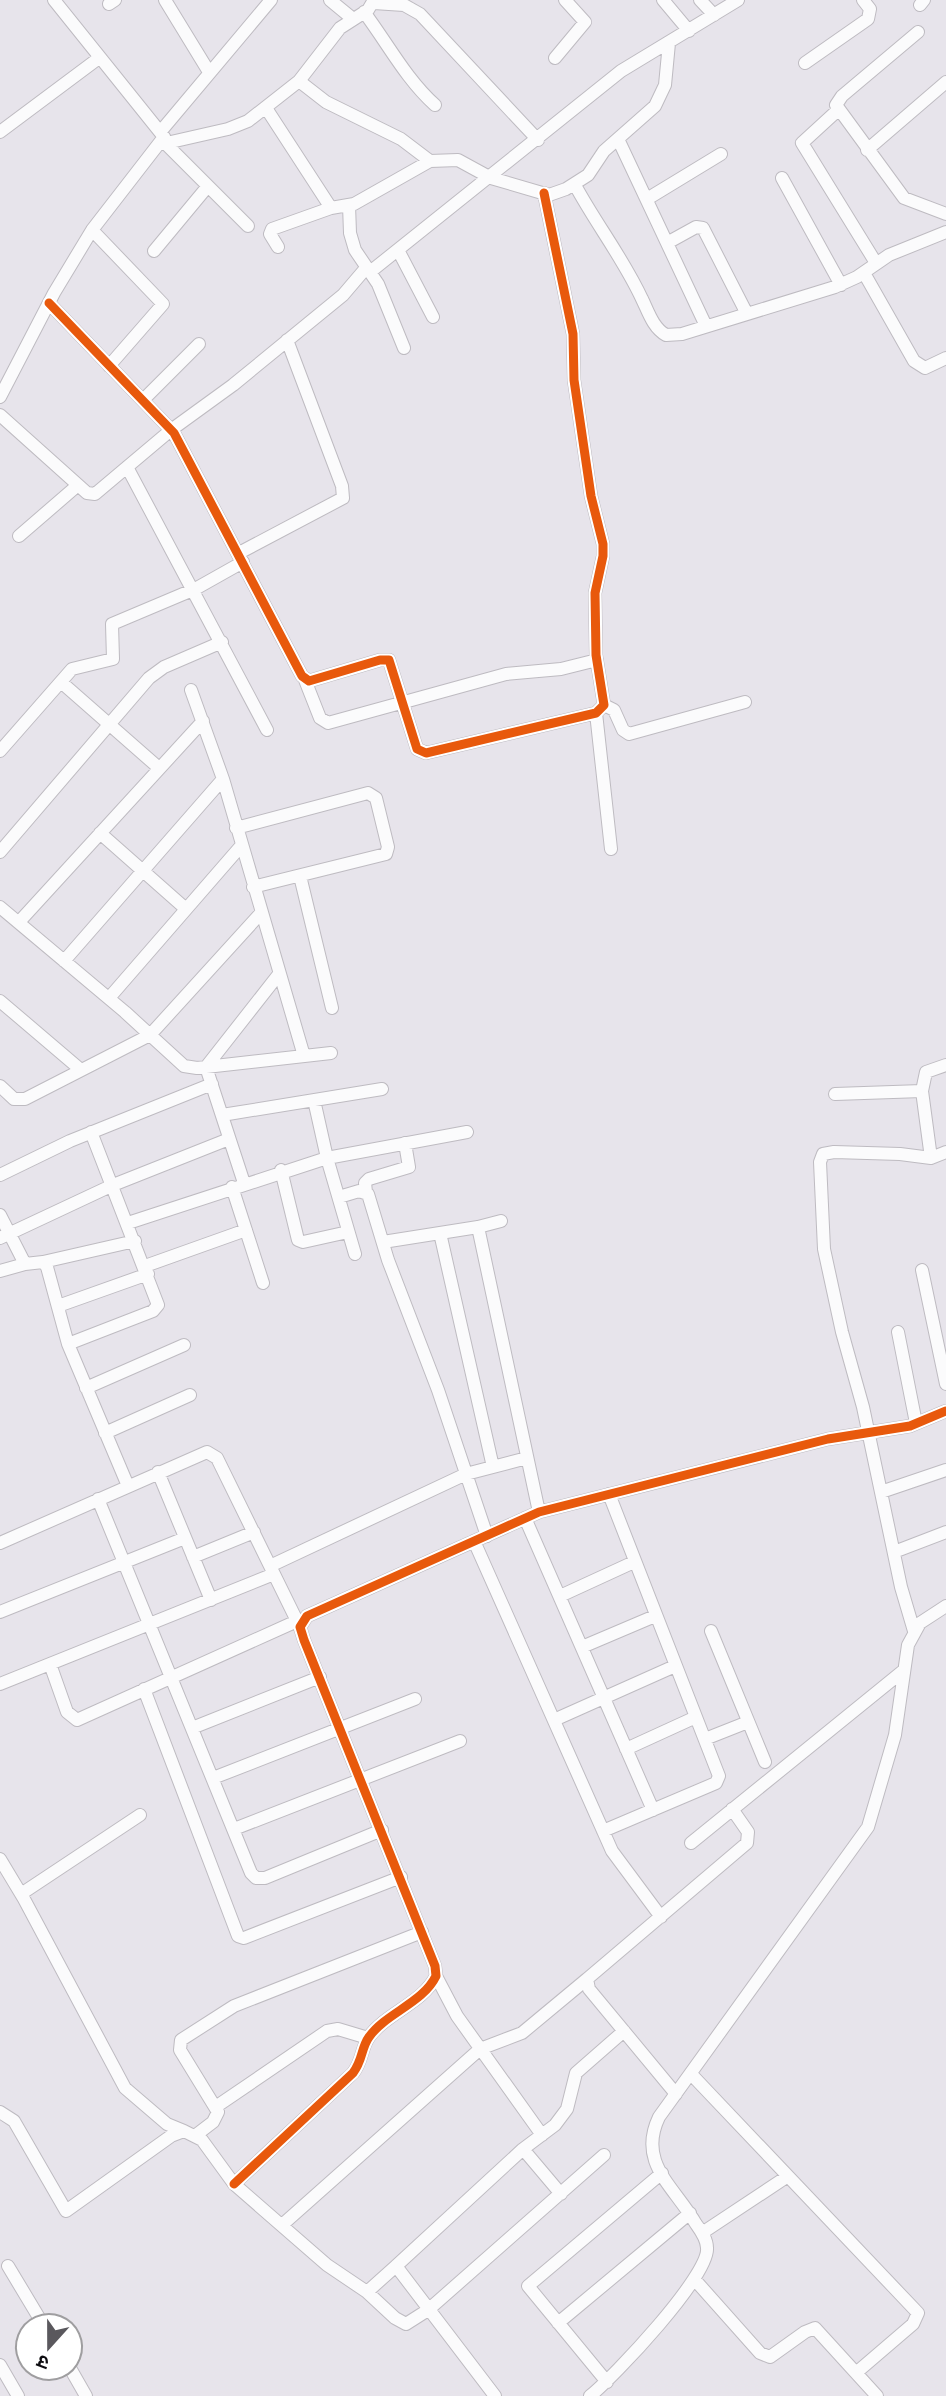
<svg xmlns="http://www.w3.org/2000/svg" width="946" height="2396" font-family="'Alegreya Sans','Noto Sans Devanagari',sans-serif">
  <rect width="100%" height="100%" fill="#e7e4eb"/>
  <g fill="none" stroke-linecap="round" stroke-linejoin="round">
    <defs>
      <path id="minor" d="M165,0L209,72
        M330,0L353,19
        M663,0L689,31
        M700,0L714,15
        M374,3L404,5L420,14L538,140
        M109,4L115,0
        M920,5L924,0
        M364,12C388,44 406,79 435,105
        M918,32L842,96L836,105L904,198L946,214
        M555,58L585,22L565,0
        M805,63L868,19L870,9L863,0
        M299,81L326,102L401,139L430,161L458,160L491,178L549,195L566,189L588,175L604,151L655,106L665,85L669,43
        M266,108L331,208L354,204L430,161
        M838,110L802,143L876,263
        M161,131L271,0
        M0,132L99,58
        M618,139L706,326
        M165,143L248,226
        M162,144L228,129L248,121L299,81L340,28L368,10L374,0
        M867,150L946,82
        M782,178L841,285
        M575,185C596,224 623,258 642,299C648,311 653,328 666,335L682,334L835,287L857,277L889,255L946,232
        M647,199L721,154
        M349,205L350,233L355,250L378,284L404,348
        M92,230L163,304L109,366
        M667,243L696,227L703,228L746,312
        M278,247L270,234L272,229L331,208
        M398,250L433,317
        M154,251L208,186
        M370,272L621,71L738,0
        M864,273L914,361L925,368L946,358
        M49,303L174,433L302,676L309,681L380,660H389L417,749L426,753L596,713L604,705L596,655L595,593L603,556V544L591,496L574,380L573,334L544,193
        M0,397L54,293L92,230L164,137L54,0
        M143,400L199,344
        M0,415L87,493L95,494L171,430L233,385L343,295L366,268
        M127,467L267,730
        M19,536L78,485
        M239,553L343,498L342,486L287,340
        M305,680L320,718L328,723L506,674L561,669L597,660
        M61,682L159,768
        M191,690L223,779L304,1056
        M604,705L614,710L623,730L629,734L745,702
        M596,713L611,849
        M0,751L72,669L113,659L112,624L195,589L243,562
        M236,828L368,793L376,798L388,847L386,854L253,887
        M100,833L186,909
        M0,852L149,678L164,667L222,642
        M300,876L332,1008
        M0,907L125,1012L184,1066L197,1068L331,1053
        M19,922L203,721
        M64,961L223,779
        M109,998L241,846
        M0,1001L81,1070
        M0,1086L14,1099H25L150,1035L261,913
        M922,1091L926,1072L946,1065
        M835,1094L922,1091L931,1158
        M314,1100L327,1158L467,1132
        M222,1115L382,1089
        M281,1170L298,1240L303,1242L348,1232
        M0,1175L70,1141L212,1084
        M244,1183L206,1067L279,974
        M232,1187L263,1283
        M366,1192L365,1183L369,1179L409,1167L405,1143
        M339,1197L359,1191L368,1194L388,1260L438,1390L487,1536
        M0,1215L25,1264L43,1262L47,1267L68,1344L128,1486
        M128,1223L327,1158L355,1254
        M478,1227L539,1512
        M440,1233L493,1467
        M0,1238L113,1185L229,1139
        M383,1242L478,1227L501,1221
        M43,1262L135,1241
        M145,1266L246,1230
        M922,1270L946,1384
        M0,1271L25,1264
        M58,1306L148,1274
        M898,1332L916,1423
        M68,1344L153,1311L158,1305L91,1132
        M86,1388L184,1345
        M105,1433L190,1395
        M158,1472L211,1600
        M881,1492L946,1470
        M98,1499L251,1873L256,1878H265L382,1830
        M525,1518L653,1810
        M474,1541L612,1851L661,1917
        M0,1543L207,1452L217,1458L300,1627
        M894,1552L946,1532
        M193,1557L254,1532
        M270,1566L466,1474L527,1458
        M560,1596L634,1562
        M0,1612L185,1538
        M711,1631L765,1762
        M914,1631L901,1587L863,1407L842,1332L824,1249L820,1162L823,1154L834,1152L900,1154L931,1158L946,1152
        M582,1647L655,1616
        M50,1664L67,1712L77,1720L297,1621
        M0,1684L274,1574
        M144,1689L238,1936L244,1938L401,1877
        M554,1720L675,1666
        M192,1728L320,1677
        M705,1739L748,1722
        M626,1749L696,1717
        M213,1778L415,1699
        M234,1829L460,1741
        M603,1831L716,1783L719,1776L609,1494
        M691,1843L903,1671
        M0,1859L24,1899L125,2088L167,2124L184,2131
        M21,1894L140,1815
        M436,1976L457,2016L542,2135
        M691,2074L918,2313L913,2324L857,2372
        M676,2094L589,1989L587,1979L747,1843L748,1832L732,1809
        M217,2106L327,2031L338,2029L368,2038
        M0,2112L14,2121L66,2211L171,2136L184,2131L202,2140L234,2184L327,2265L367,2292L395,2318L406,2324L428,2310L604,2155
        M196,2135L213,2122L218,2112L180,2050L181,2040L234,2006L422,1932
        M523,2149L561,2194
        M234,2184L353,2073C363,2060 361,2048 369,2037C386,2013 423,2003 436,1976L435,1966L304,1640L300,1627L307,1616L539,1512L828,1439L910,1426L946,1411
        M282,2225L480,2049L522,2033L587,1979
        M702,2233L788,2176
        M8,2266L44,2326
        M695,2280L760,2353L770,2357L805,2332L815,2328L877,2396
        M367,2292L396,2266
        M558,2323L690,2213
        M0,2365L18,2396
        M70,2368L86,2396
        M607,2382L528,2286L662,2173
        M495,2396L396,2266L523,2149L555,2125L567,2109L576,2073L624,2031
        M590,2396C614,2377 710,2275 707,2248C707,2239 701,2231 696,2224C674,2186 637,2163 659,2117L868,1827L895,1735L908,1645L920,1623L946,1606"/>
    </defs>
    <use href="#minor" stroke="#bebbc1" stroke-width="14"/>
    <use href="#minor" stroke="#fbfbfc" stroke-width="12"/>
    <defs>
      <path id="cycleway" d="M49,303L174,433L302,676L309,681L380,660H389L417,749L426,753L596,713L604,705L596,655L595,593L603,556V544L591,496L574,380L573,334L544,193
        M234,2184L353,2073C363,2060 361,2048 369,2037C386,2013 423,2003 436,1976L435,1966L304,1640L300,1627L307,1616L539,1512L828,1439L910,1426L946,1411"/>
    </defs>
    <use href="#cycleway" stroke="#fff" stroke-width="13"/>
    <use href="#cycleway" stroke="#e8590c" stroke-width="9"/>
  </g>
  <g transform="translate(49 2347) rotate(201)"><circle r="33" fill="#ffffff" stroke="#9f9ea0" stroke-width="2"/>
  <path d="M0-5L12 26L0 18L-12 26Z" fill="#5a585d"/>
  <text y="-10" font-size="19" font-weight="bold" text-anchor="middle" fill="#0e0d11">उ</text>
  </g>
</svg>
